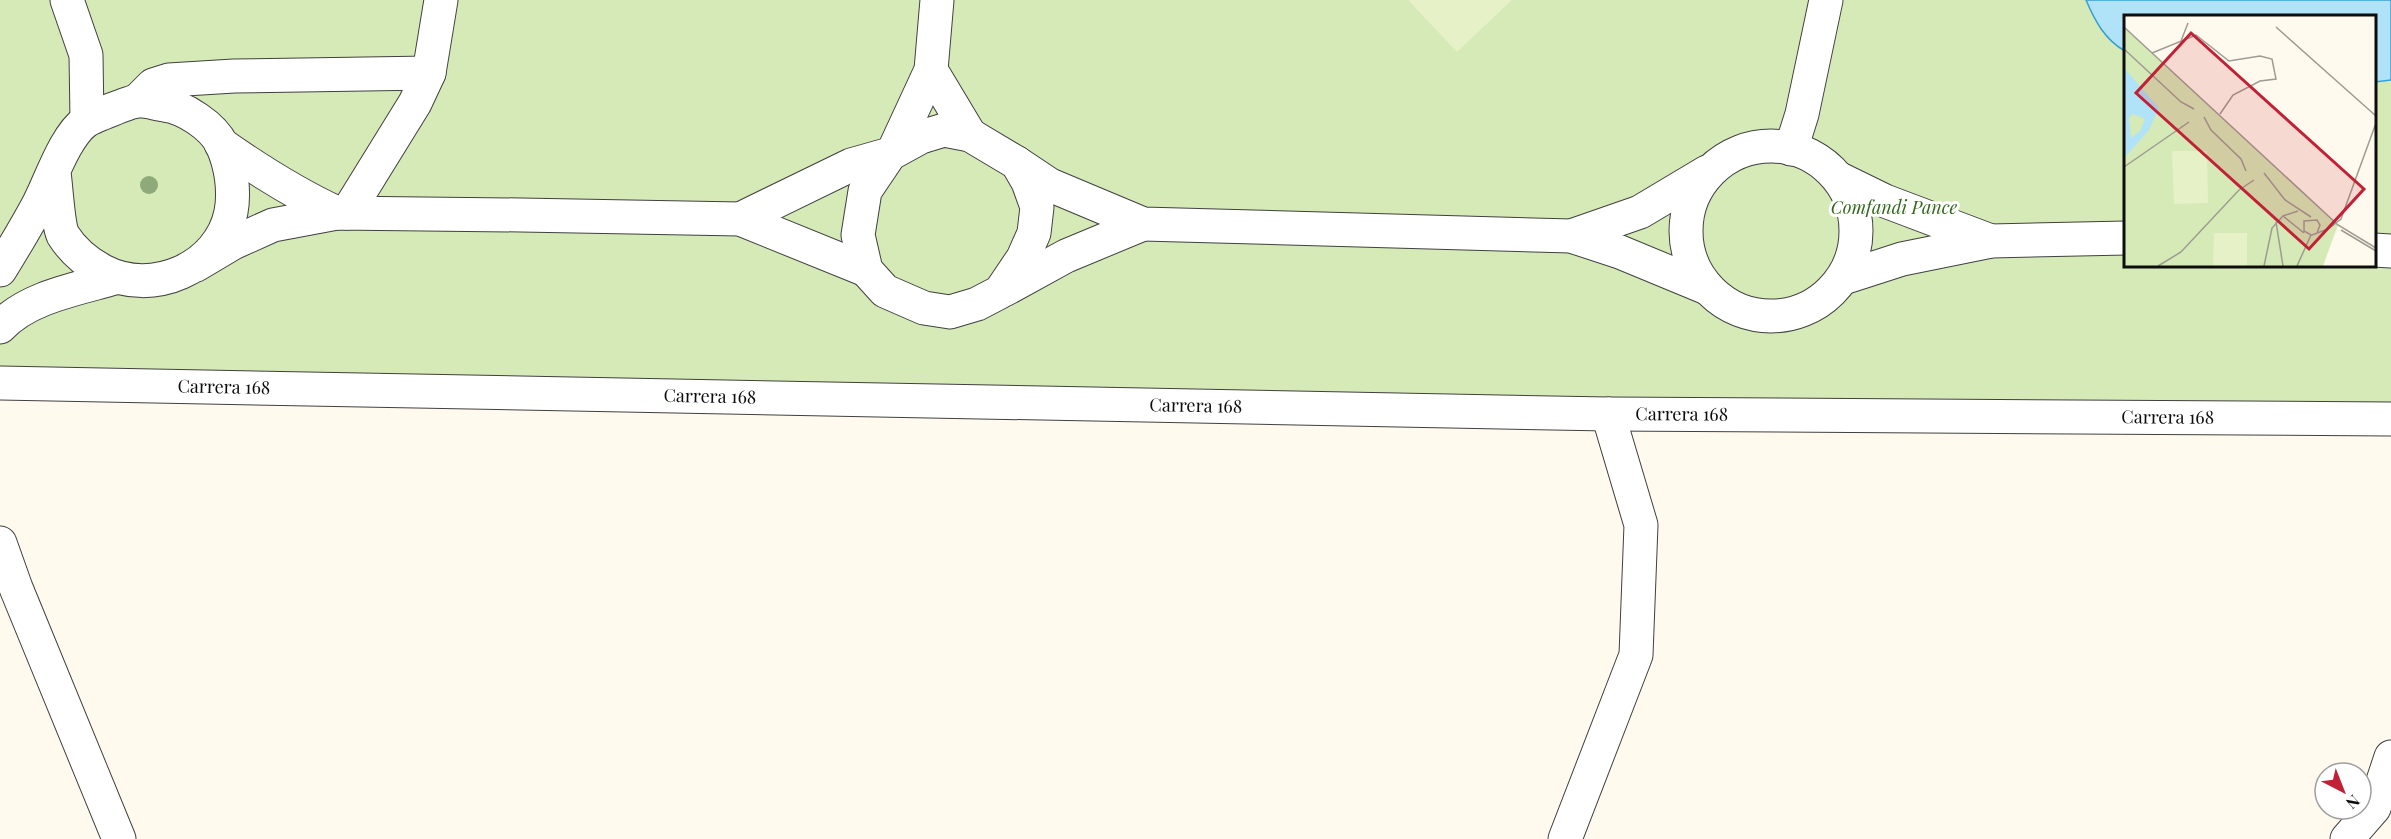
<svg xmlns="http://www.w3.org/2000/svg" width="2391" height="839" font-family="'Playfair Display',serif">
  <rect width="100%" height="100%" fill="#fffaed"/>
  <path fill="#d5eab6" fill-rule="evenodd" d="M0,0H2391V419L0,383ZM2126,16H2374V266H2126Z"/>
  <path fill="#e6f1c8" d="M1408,0H1512L1457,52Z"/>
  <path fill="#b0e3f8" stroke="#359fd1" stroke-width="1.5" d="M2086,0H2391V80L2375,82L2374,16H2126L2125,51C2105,40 2095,21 2086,0Z"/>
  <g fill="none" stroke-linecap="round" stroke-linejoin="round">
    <defs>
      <g id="minor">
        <path d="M67,0L86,55L87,120"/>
        <path d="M931,70L970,135"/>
        <path d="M137,101L153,85L169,80L234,76L429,73"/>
        <path d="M944,130L970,135L1017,163L1028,182L1037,207L1034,233L1023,258L1000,292L977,304L950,312L924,308L885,291L866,270L858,235L865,191L890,154L921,137Z"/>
        <path d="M221,144C258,170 296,194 337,213"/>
        <circle cx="1771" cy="231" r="85"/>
        <path d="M1791,149L1802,114L1826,0"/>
        <path d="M894,150L931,70L937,0"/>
        <path d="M1017,163L1050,185L1143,224L1571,236L1620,252L1707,288"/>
        <path d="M1840,179L1885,201L1991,241"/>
        <path d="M347,213L415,103L429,73L441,0"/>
        <path d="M740,219L851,165L890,154"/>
        <path d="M1571,236L1640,212L1707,172"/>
        <path d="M2374,250L2391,251"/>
        <path d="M196,265L233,243L273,225L337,213L521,215L740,219L866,270"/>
        <path d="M0,270C13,249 25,229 37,207C50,183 64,137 86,121C92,117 130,102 137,101C145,100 156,104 164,105C184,107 213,126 222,145C231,165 235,190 231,212C220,268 152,297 103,271C86,262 73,251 63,235C58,225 56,186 54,172"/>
        <path d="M1843,278L1902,259L1991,241L2126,238"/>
        <path d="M1004,290L1066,256L1143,224"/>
        <path d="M0,327C28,297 77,289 115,278"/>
        <path id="s1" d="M0,383L1608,414L2391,419"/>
        <path d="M0,543L16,588L119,839"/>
        <path d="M1565,839L1636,655L1641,525L1608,414"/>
        <path d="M2347,839L2374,808L2391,757"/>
      </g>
    </defs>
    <use href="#minor" stroke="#404040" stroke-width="35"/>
    <use href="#minor" stroke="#fff" stroke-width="33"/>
  </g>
  <circle fill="#8ea97a" cx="149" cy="185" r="9"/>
  <g text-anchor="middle" stroke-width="6" stroke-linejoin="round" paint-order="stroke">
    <g font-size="18" font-style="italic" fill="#31661c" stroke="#fff">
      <text x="1894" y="214">Comfandi Pance</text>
    </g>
    <g font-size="18" fill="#0d0d0d" stroke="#fff">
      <text dy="6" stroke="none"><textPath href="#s1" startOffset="224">Carrera 168</textPath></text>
      <text dy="6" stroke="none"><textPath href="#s1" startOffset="710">Carrera 168</textPath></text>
      <text dy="6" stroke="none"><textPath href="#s1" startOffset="1196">Carrera 168</textPath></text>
      <text dy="6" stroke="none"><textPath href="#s1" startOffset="1682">Carrera 168</textPath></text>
      <text dy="6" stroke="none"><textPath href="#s1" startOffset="2168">Carrera 168</textPath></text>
    </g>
  </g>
  <g transform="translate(2124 15)">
    <rect width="252" height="252" fill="#fffaed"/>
    <path d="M0,12L214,210L199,251H0Z" fill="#d5eab6"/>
    <path d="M48,136H83L84,188L50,189ZM90,218H123V251H89Z" fill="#e6f1c8"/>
    <path d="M0,53L35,93L25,115L0,143ZM9,99L21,104L16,116L7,123L5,102Z" fill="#b0e3f8" fill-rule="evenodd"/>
    <path fill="none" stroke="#9e9b93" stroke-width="1.5" d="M0,12L214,210L252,233M152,12L252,101M57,26L64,8M0,34L57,87L70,94M28,38L72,20L105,46L136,41L148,44L152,64L136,66L109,80L96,99M80,102L87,115L117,144L122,156M0,152L65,107M140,158L161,185L187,202M159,201L180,218M152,207L159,251M217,215L252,236M193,218L196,210L193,205L180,206V216L187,220H188L204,214L217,204L252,108M34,251L57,237L115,175L130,165M140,251L148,213L159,201L174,196M173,251L187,220"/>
    <path fill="#c02136" fill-opacity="0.15" stroke="#c02136" stroke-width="3" d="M67,18L240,174L185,234L12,78Z"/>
    <rect width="252" height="252" fill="none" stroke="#0d0d0d" stroke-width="3"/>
  </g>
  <g transform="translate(2343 791) rotate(138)"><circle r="28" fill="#ffffff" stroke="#9e9e9e" stroke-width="1.5"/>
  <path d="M0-4.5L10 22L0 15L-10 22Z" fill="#c02136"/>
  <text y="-9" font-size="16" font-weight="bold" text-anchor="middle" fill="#0d0d0d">N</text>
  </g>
</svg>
